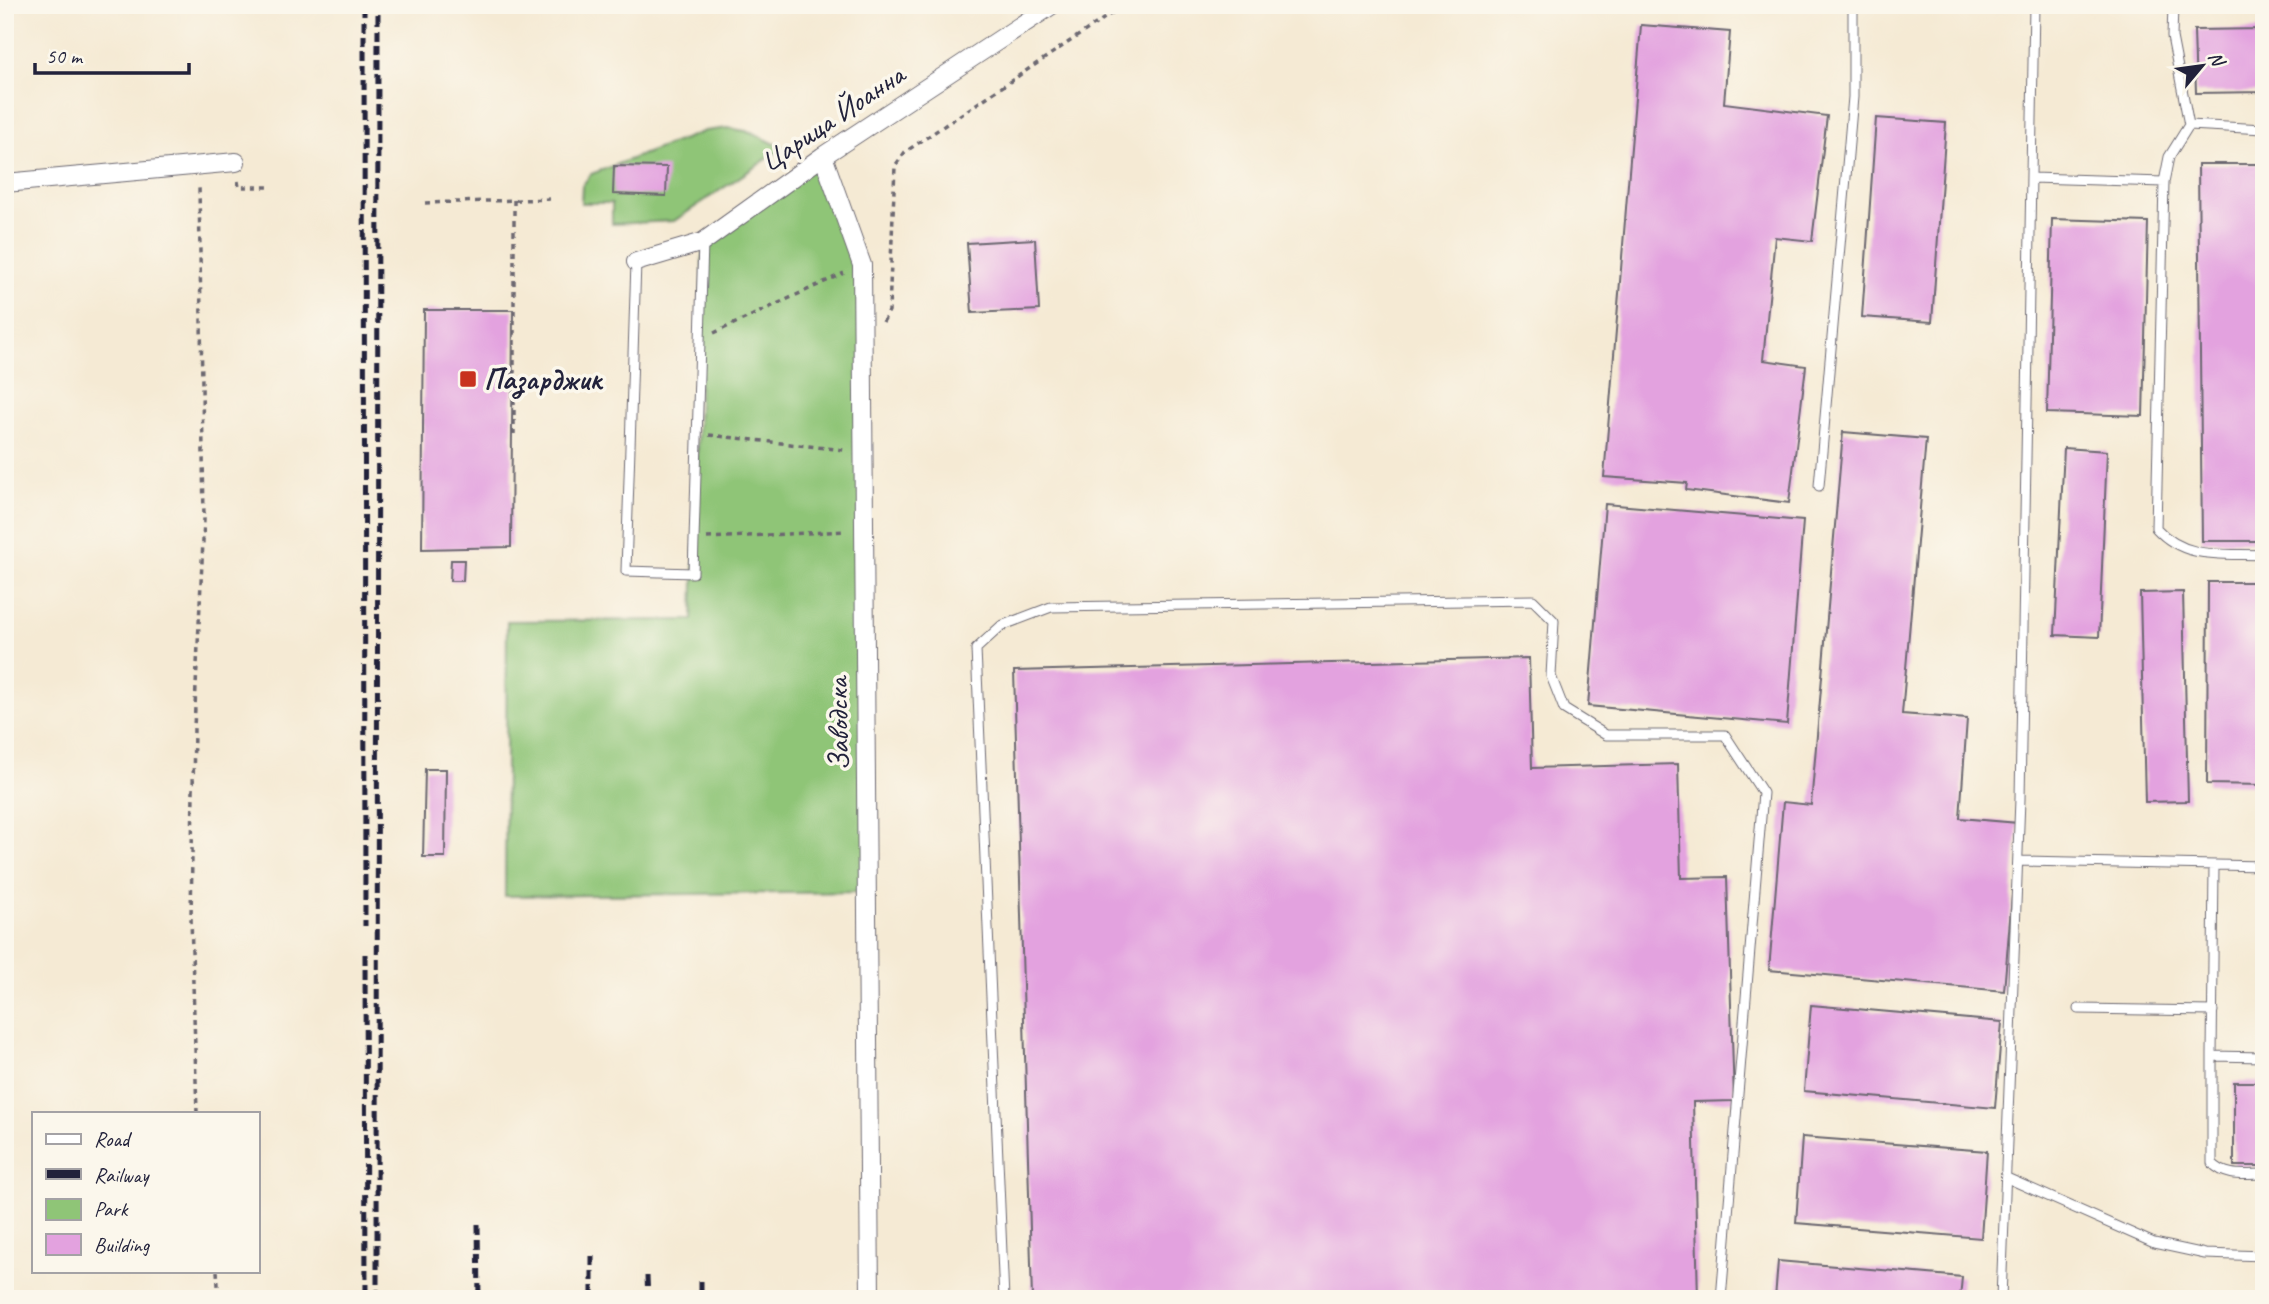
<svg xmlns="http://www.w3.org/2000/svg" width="2269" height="1304" font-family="Caveat,sans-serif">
  <rect width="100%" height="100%" fill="#fbf7ec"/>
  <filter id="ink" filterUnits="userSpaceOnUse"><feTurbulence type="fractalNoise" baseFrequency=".0143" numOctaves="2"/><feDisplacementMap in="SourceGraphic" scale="14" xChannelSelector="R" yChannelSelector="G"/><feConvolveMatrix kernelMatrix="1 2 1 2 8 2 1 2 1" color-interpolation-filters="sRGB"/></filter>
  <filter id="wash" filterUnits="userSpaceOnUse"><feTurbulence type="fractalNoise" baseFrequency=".00686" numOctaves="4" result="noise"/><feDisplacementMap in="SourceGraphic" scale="28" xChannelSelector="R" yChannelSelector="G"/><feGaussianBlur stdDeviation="1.57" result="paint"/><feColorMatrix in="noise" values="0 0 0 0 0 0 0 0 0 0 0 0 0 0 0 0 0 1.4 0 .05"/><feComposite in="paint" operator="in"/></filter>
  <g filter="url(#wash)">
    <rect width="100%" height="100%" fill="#f5ead4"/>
    <path fill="#8fc577" stroke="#587459" stroke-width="2" d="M728,128L751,132L783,148L674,221L612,224V203H581L582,186L591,174L705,131Z
      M823,156L862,265L868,892L505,896L507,621L693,620L703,242Z"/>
    <g id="blocks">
      <path fill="#e3a2df" d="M1641,25L1730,32L1724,103L1827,116L1812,241L1775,237L1763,360L1806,366L1789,503L1686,490L1687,483L1604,477Z
        M2264,29V92L2196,93L2194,30Z
        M1876,118L1946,123L1932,322L1862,317Z
        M2198,164H2261L2264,541H2202Z
        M614,166L667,167L666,196L613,194Z
        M2052,219L2148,222L2143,416L2047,413Z
        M1035,239L1039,310L972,313L967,243Z
        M424,310H513L511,547L422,549Z
        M1843,432L1926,439L1902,714L1967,719L1960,818L2018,823L2004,991L1769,970L1783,802L1811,805Z
        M2064,448L2107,451L2099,637L2055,635Z
        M1605,504L1803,521L1787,724L1588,706Z
        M451,560H464L463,581H450Z
        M2208,582H2264V785L2207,784Z
        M2183,592L2188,801L2145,802L2140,593Z
        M1529,658L1532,768L1678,764L1681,878L1727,877L1734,1101L1693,1102L1698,1299H1032L1014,671Z
        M425,769H446L445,857H423Z
        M1811,1005L2002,1022L1995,1108L1804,1091Z
        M2234,1082H2264V1166H2234Z
        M1802,1137L1987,1151L1981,1238L1796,1223Z
        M1778,1261L1962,1277L1960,1299H1775Z"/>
    </g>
  </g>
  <g filter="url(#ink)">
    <use href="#blocks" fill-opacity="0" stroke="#6c6871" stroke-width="2"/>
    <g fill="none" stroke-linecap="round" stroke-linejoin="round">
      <defs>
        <path id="service" d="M2173,5L2172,37L2189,125
          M2264,129L2189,125L2169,157L2164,182L2156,528C2186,561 2223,553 2264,555
          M2032,178L2164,182
          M636,262L626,571L693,573L703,242
          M1819,486L1853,97V5
          M2018,861L2264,866
          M2214,866L2212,1056L2264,1057
          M2078,1009L2213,1011
          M2212,1056V1163C2226,1178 2245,1174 2264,1174
          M2007,1178L2154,1243L2205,1254L2264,1256
          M1004,1299L976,649L1001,626L1051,607L1533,600L1554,621L1551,676L1564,709L1606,735H1725L1763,793L1721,1299
          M2001,1299L2020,799L2034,5"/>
        <path id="minor" d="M823,156L862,265L870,1299
          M5,183L236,162
          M636,262L703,242L823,156L1052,5"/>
      </defs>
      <use href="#service" stroke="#6c6871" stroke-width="11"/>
      <use href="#minor" stroke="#6c6871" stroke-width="20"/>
      <path stroke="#6c6871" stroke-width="3.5" stroke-dasharray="5 5" stroke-linecap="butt" d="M986,7L989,5
        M238,181L239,187H269
        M514,200V434
        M425,203L552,199
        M883,322L889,311L895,166L905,152L1124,5
        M714,333L844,273
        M709,435L844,450
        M707,538L846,531
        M197,1113L191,918L194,728L204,520L199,185
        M217,1271L219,1299"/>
      <use href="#service" stroke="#fff" stroke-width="9"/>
      <use href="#minor" stroke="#fff" stroke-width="18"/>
      <path stroke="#22223b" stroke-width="5" stroke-dasharray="10 5" stroke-linecap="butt" d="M364,5L365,926
        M365,954L366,1299
        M478,1224L479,1299
        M592,1256V1299
        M647,1276L648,1299
        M701,1281V1299
        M377,1299L378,5"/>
    </g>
  </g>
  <rect fill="#c8321e" stroke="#fbf7ec" stroke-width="2.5" x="459" y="370" width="18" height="18" rx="3.5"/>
  <g text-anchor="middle" stroke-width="7" stroke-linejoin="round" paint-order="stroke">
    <g font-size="30" fill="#22223b" stroke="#fbf7ec">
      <text transform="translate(832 118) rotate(-34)" y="10">Царица Йоанна</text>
      <text transform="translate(838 724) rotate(-91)" y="10">Заводска</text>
    </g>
    <g font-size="30" font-weight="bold" fill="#22223b" stroke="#fbf7ec" text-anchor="start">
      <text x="484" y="389">Пазарджик</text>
    </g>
  </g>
  <rect width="2269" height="1304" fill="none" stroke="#fbf7ec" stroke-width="28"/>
  <rect x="32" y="1112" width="228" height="161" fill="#fbf7ec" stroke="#a4a2a5" stroke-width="2"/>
  <rect x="46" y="1134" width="35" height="10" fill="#ffffff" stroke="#a4a2a5" stroke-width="2"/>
  <text x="94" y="1146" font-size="21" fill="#22223b">Road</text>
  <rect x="46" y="1169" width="35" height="10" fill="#22223b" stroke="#a4a2a5" stroke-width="2"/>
  <text x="94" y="1182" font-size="21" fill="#22223b">Railway</text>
  <rect x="46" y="1199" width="35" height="21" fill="#8fc577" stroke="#a4a2a5" stroke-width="2"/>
  <text x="94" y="1216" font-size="21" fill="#22223b">Park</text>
  <rect x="46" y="1234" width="35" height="21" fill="#e3a2df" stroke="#a4a2a5" stroke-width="2"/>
  <text x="94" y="1252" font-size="21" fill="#22223b">Building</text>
  <g transform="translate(2202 66) rotate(61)" stroke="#fbf7ec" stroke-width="5" paint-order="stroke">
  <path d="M0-5L12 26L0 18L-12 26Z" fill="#22223b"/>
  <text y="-10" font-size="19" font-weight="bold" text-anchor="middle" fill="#22223b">N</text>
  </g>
  <path d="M35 63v10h154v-10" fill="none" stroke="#22223b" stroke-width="3.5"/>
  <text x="46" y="63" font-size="21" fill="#22223b" stroke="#fbf7ec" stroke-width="5" paint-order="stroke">50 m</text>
</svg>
